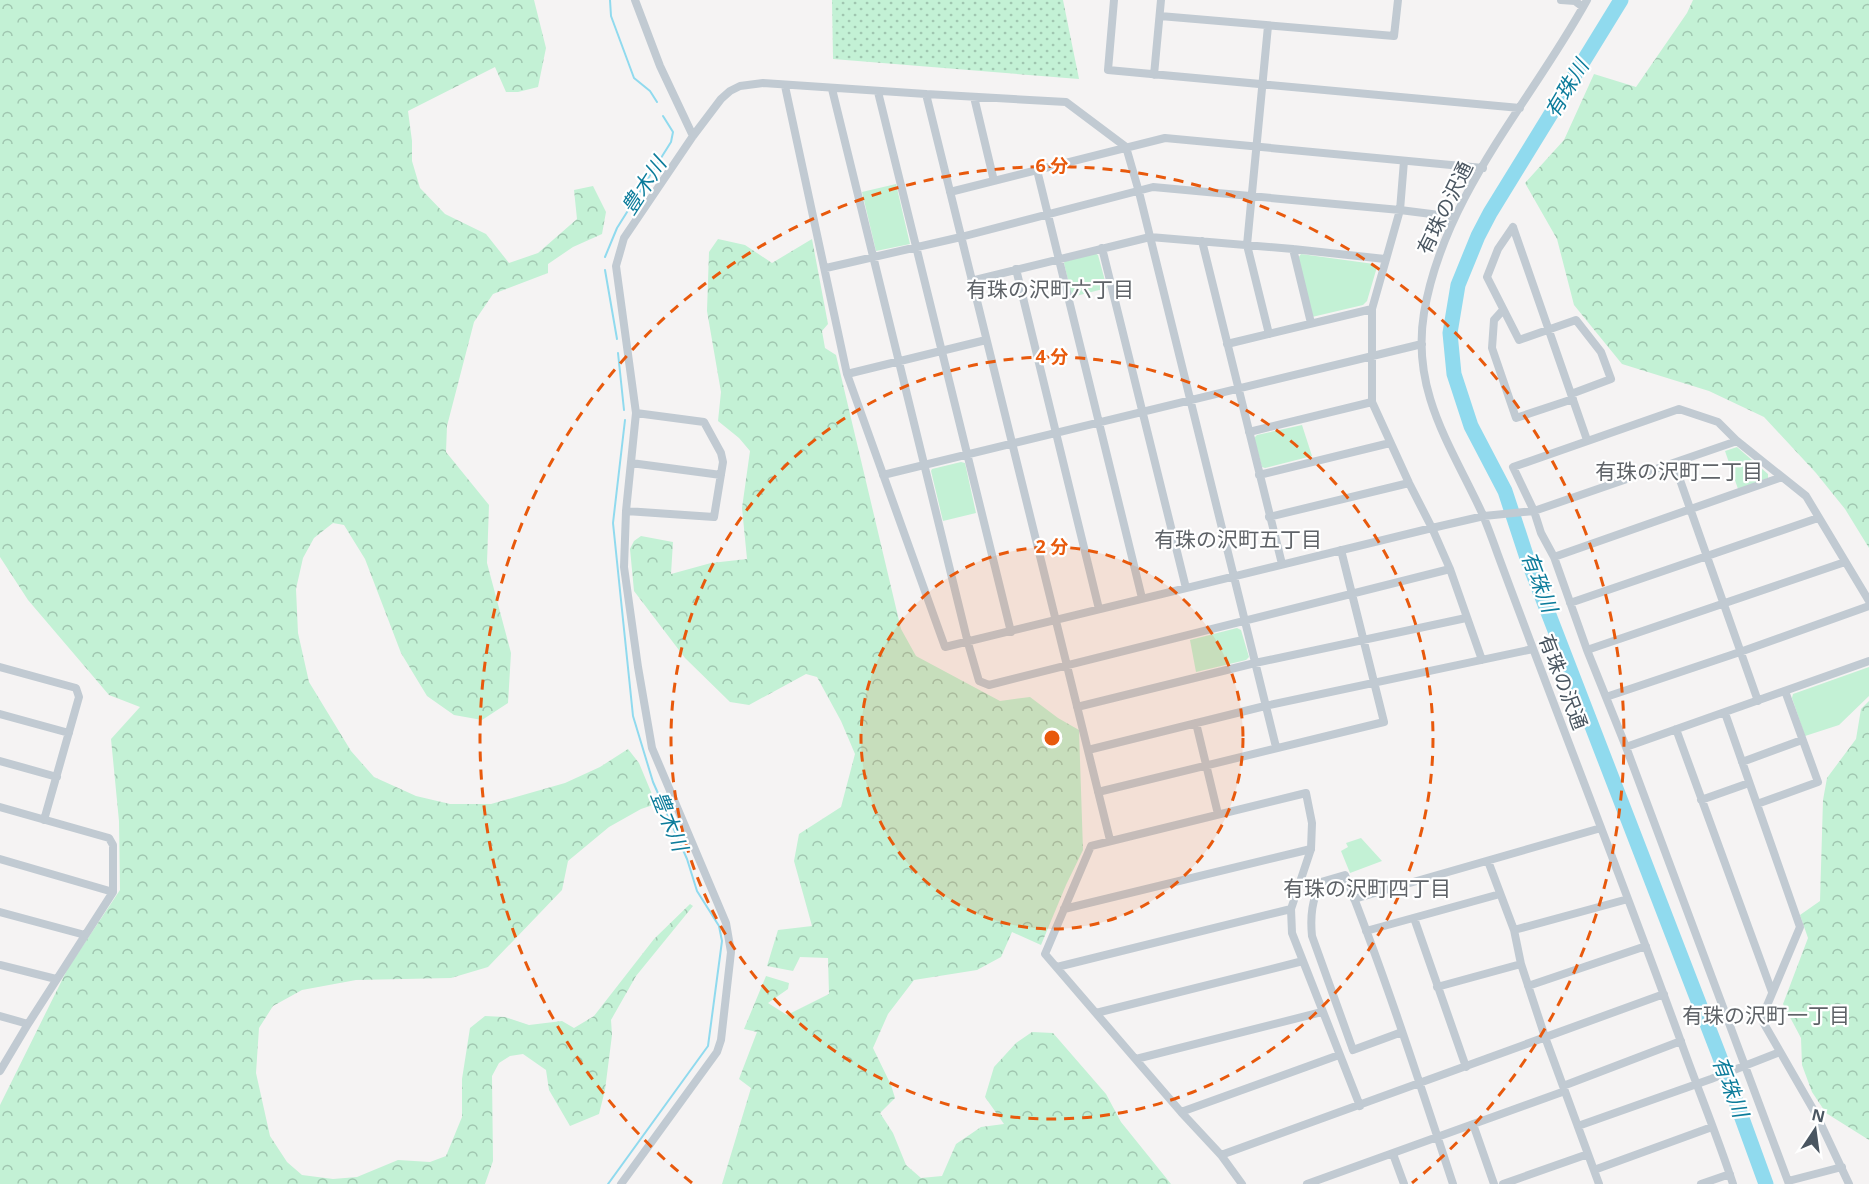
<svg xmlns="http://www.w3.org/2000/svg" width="1869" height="1184" font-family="'Open Sans','Noto Sans JP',sans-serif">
  <defs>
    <pattern id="grass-dots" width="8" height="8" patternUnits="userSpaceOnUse" patternTransform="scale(1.5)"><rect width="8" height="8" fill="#c3f1d5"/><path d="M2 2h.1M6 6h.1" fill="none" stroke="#a0c6b0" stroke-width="1.8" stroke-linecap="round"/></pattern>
    <pattern id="forest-crowns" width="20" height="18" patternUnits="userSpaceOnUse" patternTransform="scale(1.5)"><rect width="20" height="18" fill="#c3f1d5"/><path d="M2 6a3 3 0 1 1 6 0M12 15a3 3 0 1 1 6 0" fill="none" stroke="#a0c6b0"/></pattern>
  </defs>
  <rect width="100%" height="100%" fill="#f5f3f3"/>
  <path fill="url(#grass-dots)" d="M832,0H1063L1079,79L833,59Z"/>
  <path fill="url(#forest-crowns)" d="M0,0H534L546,48L538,87L518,92H506L495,67L408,111L412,141V161L420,188L445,214L486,234L509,263L538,253L577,219L574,190L593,186L606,212L602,234L573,247L548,264V273L493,294L474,322L447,426L446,452L489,505L487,563L511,653L508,703L482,720L454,715L427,696L401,653L365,559L344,525L333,523L314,538L303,558L296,589L298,633L309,682L351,751L374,777L416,796L450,804H491L565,783L600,767L628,749L639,763L656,804L641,809L609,827L568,861L562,890L488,967L451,978L356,980L302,990L273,1006L259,1028L256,1073L270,1136L287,1162L302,1175L333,1179L357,1177L398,1160L430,1162L446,1156L462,1117V1079L470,1028L485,1016L505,1017L529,1025L562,1021L574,1028L594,1016L654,939L690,904L693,906L636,976L611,1020L612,1035L605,1090L599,1114L570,1126L549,1090L546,1070L523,1054L510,1056L499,1063L492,1076L493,1161L485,1184H0V1105L68,968L120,890L119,821L111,739L140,707L109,695L28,600L0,557Z
    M1693,0H1869V548L1845,509L1816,473L1764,417L1709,391L1622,364L1574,305L1557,239L1525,183L1564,140L1594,74L1636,87L1687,13Z
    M718,239L745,245L772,263L812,239L828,324L822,331L825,348L836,355L901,629L916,656L1000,701L1030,697L1058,718L1079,730L1083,850L1066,885L1041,945L1012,932L1001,957L977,970L914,980L888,1014L873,1048L891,1085L895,1098L880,1113L893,1133L906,1165L921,1178L942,1176L956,1144L981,1127L1004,1124L985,1097L994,1067L1016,1043L1032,1032L1053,1033L1106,1094L1121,1122L1171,1184H722L751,1088L739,1079L757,1032L744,1029L766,976L789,983L788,989L768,1003L787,1015L829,994L828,958L800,957L793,971L767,966L778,930L812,926L794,861L799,834L841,807L855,754L841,721L817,677L806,674L749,705L730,702L685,658L634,591L630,549L634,541L641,536L673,542L671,574L711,563L747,559L742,508L750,451L739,438L718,421L721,392L707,311L709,252Z
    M1869,701V1140L1826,1113L1812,1092L1802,1065L1801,1038L1783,1004L1808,938L1800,915L1820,901L1823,800L1827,778L1856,739L1861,709Z"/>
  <path fill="#c3f1d5" d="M896,184L910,244L876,251L862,192Z
    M1095,253L1098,255L1107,288L1072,297L1064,263L1065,260Z
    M1301,254L1374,264L1377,267L1367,301L1363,305L1312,317L1298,258Z
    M1302,425L1312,456L1265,468L1262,467L1254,438L1257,435Z
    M1737,447L1768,474V478L1738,489L1725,451Z
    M961,462L965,463L976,513L943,521L931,471L932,469Z
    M1237,628L1241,630L1249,657L1246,660L1196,672L1190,640Z
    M1869,667V696L1839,725L1805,736L1792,698L1793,694Z
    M1361,838L1382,861L1350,873L1341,851L1348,847L1346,843Z"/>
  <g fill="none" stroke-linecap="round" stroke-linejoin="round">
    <path stroke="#90daee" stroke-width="2" d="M610,0L611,16L634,78L650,91L657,102
      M605,257L617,228L671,142L673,132L663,116
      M605,270L617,339
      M618,353L624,410
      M608,1184L708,1046L722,941L719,926L697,891L687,859L653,782L633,716L613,523L625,420"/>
    <path stroke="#90daee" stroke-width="15" d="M1621,0L1490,213L1478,236L1458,285L1450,333L1454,374L1471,426L1505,491L1527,558L1719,1055L1766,1184"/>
    <path stroke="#c1cad2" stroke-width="8" d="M635,0L660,66L693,136
      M1114,0L1108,70L1520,108
      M1561,0L1575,1L1583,7
      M1587,0C1531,102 1444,194 1424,313C1411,391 1451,446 1482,513C1488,527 1493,541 1498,555C1558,717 1621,877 1680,1039C1697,1087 1717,1135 1733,1184
      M1160,16L1394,36L1398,0
      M1268,26L1247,245L1269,334
      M1154,75L1161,0
      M785,86L847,374L945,647L1432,528L1484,516L1534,511L1737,441
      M832,89L968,643L979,681L989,685L1450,569
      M878,92L1011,632
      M926,94L1110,840
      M974,97L994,181
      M1404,161L1400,210L1372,309V402L1409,483L1432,528L1450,569L1482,660
      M1037,170L1142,598
      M950,192L1165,138L1483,168
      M1513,227L1498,249L1487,277L1519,340L1576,320L1601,352L1611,379L1571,394
      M1513,227L1587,440
      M1202,241L1282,564
      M1102,248L1186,588
      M1293,249L1311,323
      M826,268L961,237L1153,187L1400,210L1455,217
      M1016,269L1099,609
      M971,281L1150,237L1293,249L1385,259
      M1503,310L1494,320L1492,348L1516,418L1573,399
      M1227,344L1372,309
      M847,374L986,340
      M1249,432L1372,402
      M631,463L721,475
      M1674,463L1758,701
      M883,475L1422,344
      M1259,475L1390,443
      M626,511L714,517L723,462L721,453L704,422L636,413
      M1269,517L1409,483
      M1554,557L1782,477
      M1570,603L1818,518
      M1587,650L1845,562
      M0,667L76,688L79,697L44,820
      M1606,697L1740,652L1869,606
      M1077,707L1255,663L1466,618
      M1725,713L1800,927L1763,1015V1022L1817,1116L1849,1184
      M0,714L69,733
      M1196,723L1218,814
      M1676,729L1772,992
      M1626,747L1869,661
      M1088,750L1265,706L1533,649
      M0,761L57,777
      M1742,762L1802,740
      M1098,792L1384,722L1341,550
      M1701,800L1749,783
      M1757,804L1818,782L1785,691
      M0,807L109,838L113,845V892L28,1024L0,1071
      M0,859L113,892
      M1488,861L1514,930L1521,964L1545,1037L1599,1184
      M1354,899L1601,828
      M1064,909L1311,849
      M0,912L85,935
      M1414,918L1466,1067
      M1514,930L1628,899
      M1366,931L1500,894
      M0,965L56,979
      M1057,967L1291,909
      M1528,986L1646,946
      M1437,987L1521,964
      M1096,1013L1303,961
      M0,1016L28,1024
      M1402,1032L1353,1050L1312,936C1310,916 1312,900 1321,882L1345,875C1385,976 1419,1081 1453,1184
      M1136,1059L1322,1012
      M1563,1086L1681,1041
      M1181,1112L1339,1055
      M1473,1124L1494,1184
      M1578,1126L1711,1079L1780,1052
      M1393,1154L1404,1184
      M1221,1155L1664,994
      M1594,1170L1712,1127
      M1788,1181L1842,1167
      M621,1184L717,1052L721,1040L731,952L726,923L652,748L638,667L624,567L626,511L636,413L616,266L624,238L693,136L721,99L730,91L740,86L763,83L926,94L1066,102L1126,147L1139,192L1276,747
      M1242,1184L1221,1155L1181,1112L1045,954L1091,846L1306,793L1312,823L1311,849L1291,909L1292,933L1360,1106
      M1307,1184L1565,1091
      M1503,1184L1588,1154
      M1701,1184L1730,1174
      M1789,1184L1626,747L1587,650L1554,557L1541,533L1534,511L1513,467L1679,409L1718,422L1737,441L1806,496L1869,601"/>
  </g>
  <circle cx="1052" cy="738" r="191" fill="#e8590c" fill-opacity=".12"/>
  <g fill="none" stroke="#e8590c" stroke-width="3" stroke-dasharray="10 8">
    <circle cx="1052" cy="738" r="191"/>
    <circle cx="1052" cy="738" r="381"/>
    <path d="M692 1183A572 572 0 1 1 1412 1183"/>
  </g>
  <g text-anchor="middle" stroke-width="4.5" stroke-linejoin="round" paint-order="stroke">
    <g font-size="20" fill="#4a5661" stroke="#fff">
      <text transform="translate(1445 208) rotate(-64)" y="7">有珠の沢通</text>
      <text transform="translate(1563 682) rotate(69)" y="7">有珠の沢通</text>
    </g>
    <g font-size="21" font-style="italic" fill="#0c7c9b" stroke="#fff">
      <text transform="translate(1567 89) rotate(-59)" y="7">有珠川</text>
      <text transform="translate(644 186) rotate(-57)" y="7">豊木川</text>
      <text transform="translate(1539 582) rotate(69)" y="7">有珠川</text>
      <text transform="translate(669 821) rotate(68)" y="7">豊木川</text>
      <text transform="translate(1730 1087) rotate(69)" y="7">有珠川</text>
    </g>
    <g font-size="21" fill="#5f6368" stroke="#fff">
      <text x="1050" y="297">有珠の沢町六丁目</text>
      <text x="1679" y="479">有珠の沢町二丁目</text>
      <text x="1238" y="547">有珠の沢町五丁目</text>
      <text x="1367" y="896">有珠の沢町四丁目</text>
      <text x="1766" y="1023">有珠の沢町一丁目</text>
    </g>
  </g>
  <circle cx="1052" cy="738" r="9" fill="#e8590c" stroke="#fff" stroke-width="3"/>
  <g font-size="18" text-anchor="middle" font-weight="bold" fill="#e8590c" stroke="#fff" stroke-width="4.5" stroke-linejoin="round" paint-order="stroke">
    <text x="1052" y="172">6 分</text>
    <text x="1052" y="363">4 分</text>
    <text x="1052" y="553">2 分</text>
  </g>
  <g transform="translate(1815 1130) rotate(13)" stroke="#ffffff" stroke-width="4.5" paint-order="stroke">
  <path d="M0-4.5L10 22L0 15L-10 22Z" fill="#4a5661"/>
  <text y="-9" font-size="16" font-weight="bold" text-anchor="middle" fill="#4a5661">N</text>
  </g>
</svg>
